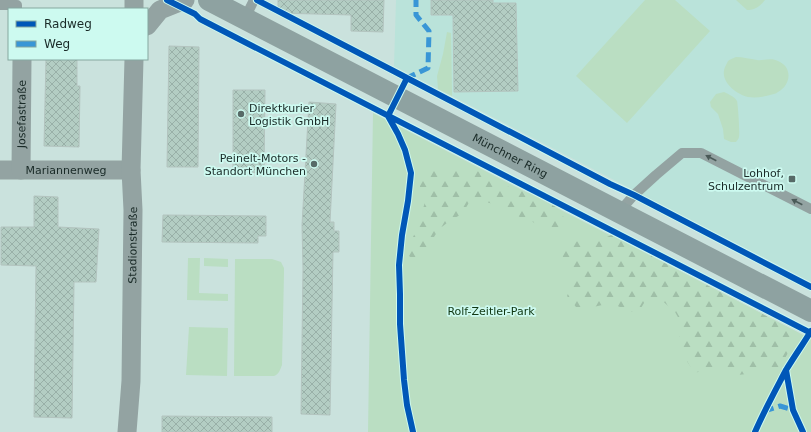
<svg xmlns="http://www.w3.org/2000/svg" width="811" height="432" font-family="'DejaVu Sans',sans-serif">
  <defs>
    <pattern id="forest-firs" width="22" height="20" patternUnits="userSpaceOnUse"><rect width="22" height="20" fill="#badec2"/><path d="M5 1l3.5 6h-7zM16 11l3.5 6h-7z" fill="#9fbfa7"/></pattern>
    <pattern id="building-cross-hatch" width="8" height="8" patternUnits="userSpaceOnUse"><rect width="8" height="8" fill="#b3cdc3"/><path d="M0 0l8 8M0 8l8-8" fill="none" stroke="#99b0a8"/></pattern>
  </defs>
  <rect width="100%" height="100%" fill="#cae2dd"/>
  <path fill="#bae3da" d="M396,0H811V282L394,66Z"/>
  <path fill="#badec2" d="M645,0H675L710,31L627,123L576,76Z
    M736,0H765C760,6 755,10 747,10Z
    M447,32L451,33L452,96L438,89L437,76L443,54Z
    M736,57C743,57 750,59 757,60C764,61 771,57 778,61C793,67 791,85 778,92C776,94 772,94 770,95C763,97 755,98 748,97C736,94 719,81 725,67C726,65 727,63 728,61C730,59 734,58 736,57Z
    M724,92C728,94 734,96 737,101C738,105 740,132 739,137C738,140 738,139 736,142H731L724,139L723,129L718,114L711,107L710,102L716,94Z
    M373,113L811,339V432H368Z
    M188,258H200L199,293L228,294V301L187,300Z
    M204,258L228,259V267L204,266Z
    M235,259H272L281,262L284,268V273L282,365C280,370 279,374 274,376H234Z
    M189,327L228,328L227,376L186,375Z"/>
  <path fill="url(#forest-firs)" d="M466,168L488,174L494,177L502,185L529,193L556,207L568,223L552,233L531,221L512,214L497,205L482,201H470L462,214L451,220L439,229L434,237V247L426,255L416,261L409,256V245L416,231L426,199L432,193L421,190L418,180L424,174L431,170L444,173L455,170Z
    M611,235L799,333L779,369L764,366L747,374L737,375L710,368L695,373L684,357L679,336V319L675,312L658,297L647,298L641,308L631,312L611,303L589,308L576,307L567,296L578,271L570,268L562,262L564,243L579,241L597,242Z"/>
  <path fill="url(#building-cross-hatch)" stroke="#b3c4bf" d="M278,0H384L383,32L351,31V15L278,13Z
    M431,0H493V3H516L518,91L454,92L453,15H431Z
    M169,46L199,47L198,167H167Z
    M46,59H77V86H80L79,147L44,146Z
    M233,90H265L264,173L233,172Z
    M309,102L336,104L330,222H334V231H339V252H333L330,415L301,414L303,269L302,225Z
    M34,196L58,197V227L99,229L96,282H74L72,418L34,417L36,266L1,265V227H34Z
    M163,215L266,216V236H258V243L162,242Z
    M162,416L272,417V432H162Z"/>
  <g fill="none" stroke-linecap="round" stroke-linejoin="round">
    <path stroke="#93a3a2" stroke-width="10" d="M0,5H17V9
      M245,18L254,0
      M619,212L634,195L656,175L682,153H701L811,209"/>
    <g stroke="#93a3a2" stroke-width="19">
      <path d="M134,9V0"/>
      <path d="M147,26L160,10L185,0"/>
      <path id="s1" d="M0,170H131"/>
      <path id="s2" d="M21,170L22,59"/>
      <path id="s3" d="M127,432L131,381L133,210L131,170L134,59"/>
    </g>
    <path stroke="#8ea2a1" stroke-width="22" id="s4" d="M209,0L619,212L811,311"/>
    <path stroke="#3996d6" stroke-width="5" stroke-dasharray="10 5" stroke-linecap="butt" d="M407,79V78L428,68L429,31L416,15V0
      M764,411L780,406L793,410"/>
    <defs>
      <path id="cycleway" d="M167,0L195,14L200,19L811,333
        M257,0L407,78L610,184L634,195L811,287
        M407,78L388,116L398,134L405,150L411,173L408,201L402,235L399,265L400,294V324L404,380L407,405L413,432
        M786,370L793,410L803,432
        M755,432C764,411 775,391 786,370C794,357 803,344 811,331"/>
    </defs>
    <use href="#cycleway" stroke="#cdfaf0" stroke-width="8"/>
    <use href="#cycleway" stroke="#0057b8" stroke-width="6"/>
  </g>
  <defs><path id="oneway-solid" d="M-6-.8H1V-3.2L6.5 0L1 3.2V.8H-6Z"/></defs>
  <g fill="#4a5a58">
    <use href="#oneway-solid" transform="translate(711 158) rotate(-153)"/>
    <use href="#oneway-solid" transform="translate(797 202) rotate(-153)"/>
  </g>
  <g fill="#576a67" stroke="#cdfaf0" stroke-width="1.5">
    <circle cx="241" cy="114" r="4"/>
    <circle cx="314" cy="164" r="4"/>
    <rect x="788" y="175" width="8" height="8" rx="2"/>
  </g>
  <g text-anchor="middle" stroke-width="3.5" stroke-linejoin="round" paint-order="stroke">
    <g font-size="11" fill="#192a27" stroke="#cdfaf0" text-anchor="end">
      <text x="249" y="112" text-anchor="start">Direktkurier<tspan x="249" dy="13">Logistik GmbH</tspan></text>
      <text x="306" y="162">Peinelt-Motors -<tspan x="306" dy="13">Standort München</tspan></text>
      <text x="784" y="177">Lohhof,<tspan x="784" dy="13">Schulzentrum</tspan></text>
    </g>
    <g font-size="11" fill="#192a27" stroke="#cdfaf0">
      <text dy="4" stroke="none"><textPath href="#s2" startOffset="56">Josefastraße</textPath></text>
      <text dy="4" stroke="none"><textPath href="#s4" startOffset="339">Münchner Ring</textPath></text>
      <text dy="4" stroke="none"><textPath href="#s1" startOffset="66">Mariannenweg</textPath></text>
      <text dy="4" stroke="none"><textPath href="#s3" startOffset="187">Stadionstraße</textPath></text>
    </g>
    <g font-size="11" fill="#0f3611" stroke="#cdfaf0">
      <text x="491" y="315">Rolf-Zeitler-Park</text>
    </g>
  </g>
  <rect x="8" y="8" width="140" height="52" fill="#cdfaf0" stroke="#85a7a0"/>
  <rect x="16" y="21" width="20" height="6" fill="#0057b8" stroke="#85a7a0"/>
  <text x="44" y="28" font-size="12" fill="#192a27">Radweg</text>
  <rect x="16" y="41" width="20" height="6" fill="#3996d6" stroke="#85a7a0"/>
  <text x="44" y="48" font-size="12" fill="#192a27">Weg</text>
</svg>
